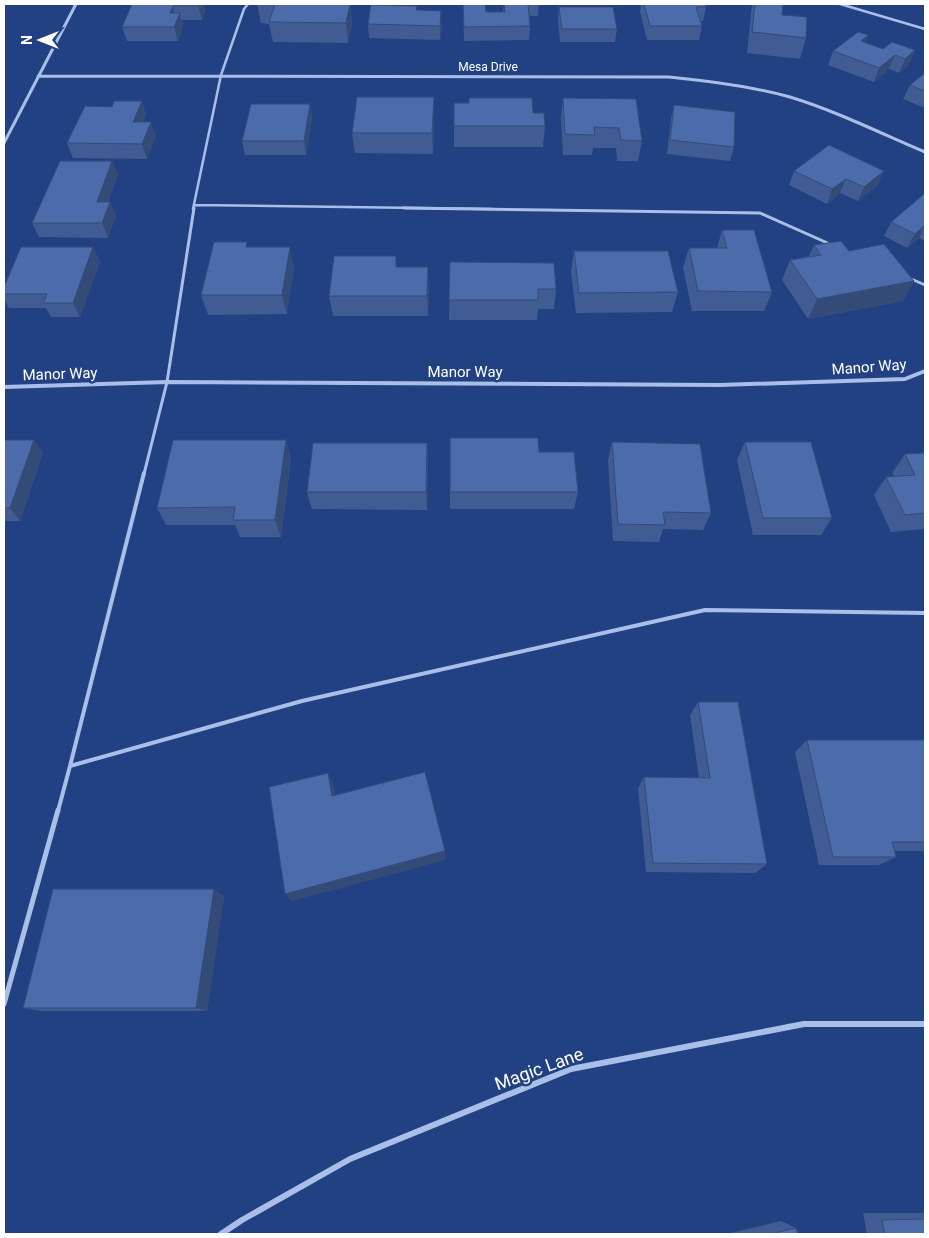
<svg xmlns="http://www.w3.org/2000/svg" width="929" height="1238" font-family="Roboto,sans-serif">
  <rect width="100%" height="100%" fill="#224182"/>
  <g fill="none" stroke-linecap="round" stroke-linejoin="round">
    <path stroke="#aabfe8" stroke-width="2.5" d="M840,4L925,29
      M194,205L492,209
      M193,209L221,75L244,9L248,4"/>
    <path stroke="#aabfe8" stroke-width="3" d="M404,208L760,213L832,245
      M909,278L925,285
      M144,474L167,382L194,208"/>
    <path stroke="#aabfe8" stroke-width="4" d="M70,766L144,473
      M58,811L70,766L302,701L705,610L925,613"/>
    <path stroke="#aabfe8" stroke-width="5" d="M4,1004L58,810"/>
    <path stroke="#aabfe8" stroke-width="3" d="M38,76L669,77C710,81 751,86 790,97C836,111 880,133 925,152
      M4,143L76,4"/>
    <path stroke="#aabfe8" stroke-width="4" d="M4,387L167,382L720,385L905,379L925,371"/>
    <path stroke="#aabfe8" stroke-width="6" d="M221,1234L242,1220L350,1159L571,1069L804,1024H925"/>
  </g>
  <path fill="#405c93" d="M132,4H203L205,11L202,20H182L183,26L178,41H127L122,27Z
    M257,4H350L352,23L348,43L273,42L269,24L261,23Z
    M463,4L486,12H503L504,4H539L538,16H529L530,26L529,40L464,41Z
    M641,4H705L706,7L703,21H700L702,26L699,40H647L640,12Z
    M752,4H783L782,15L806,38L800,59L747,53Z
    M559,7L617,29L615,42H560L558,21Z
    M417,10L442,25L440,40L369,38L368,24Z
    M868,35L865,43L883,49L892,42L909,64L899,73L889,69L874,82L828,65L833,51Z
    M925,73V108L903,99L910,85Z
    M563,98L636,99L642,141L638,161H617L616,148H593L592,155H563L561,118Z
    M142,101L146,115L143,122L156,136L147,159L73,158L67,143L112,107Z
    M310,104L312,118L306,155H245L242,141Z
    M674,105L734,147L730,161L667,154L671,119Z
    M533,113L545,126L543,147H454V126Z
    M434,118L433,154L355,153L352,133Z
    M829,145L878,185L858,201L840,193L827,204L789,185L794,171Z
    M112,161L118,175L108,202H110L116,216L108,238L39,237L32,223Z
    M925,194V241L919,238L907,248L884,236L891,222Z
    M722,230L772,292L764,311H692L683,268L689,248H717Z
    M814,245L849,251L914,281L903,301L808,319L782,280L790,260L809,256Z
    M249,247L294,267L287,314L208,315L201,295Z
    M574,251L678,292L672,312L576,313L571,272Z
    M100,261L80,317H51L46,308H9L4,299V287Z
    M450,262L556,289L554,309H538L537,320H449Z
    M429,287L428,316H333L329,296Z
    M4,440L43,453L20,521H4Z
    M612,442L711,513L703,530L663,529L659,542L613,541L608,460Z
    M745,442L832,518L821,535H753L737,460Z
    M427,443L428,462L427,510L312,509L307,492Z
    M539,452L578,492L574,509H450V492Z
    M925,453V529L891,532L874,495L886,477L894,476L892,473L905,454Z
    M291,458L281,537H240L235,525H166L157,508Z
    M698,702L767,864L755,873L646,872L638,788L644,777L699,778L690,715Z
    M807,740H925V851H894L896,857L879,865H819L795,752Z
    M224,896L207,1011H41L23,1008Z
    M863,1213H925V1234H867Z
    M781,1221L796,1228L798,1234H727Z"/>
  <path fill="#344b78" d="M199,4H203L205,11L202,20L198,6Z
    M350,4L352,23L348,43L346,23Z
    M173,6L176,20L170,13Z
    M441,11L442,25L440,40V26Z
    M180,13L183,26L178,41L174,27Z
    M868,35L863,49L861,41Z
    M915,50L909,64L899,73L905,59Z
    M895,55L889,69L874,82L879,68Z
    M434,97V118L433,154L432,133Z
    M142,101L146,115L138,136L133,122Z
    M310,104L312,118L306,155L304,141Z
    M151,122L156,136L147,159L142,144Z
    M112,161L118,175L102,216L97,202Z
    M884,171L878,185L858,201L864,187Z
    M846,179L840,193L827,204L832,189Z
    M110,202L116,216L108,238L102,223Z
    M925,225L919,238L907,248L915,234Z
    M93,247L100,261L80,317L73,303Z
    M290,247L294,267L287,314L282,295Z
    M428,267L429,287L428,316L427,296Z
    M914,281L903,301L808,319L817,299Z
    M34,440L43,453L20,521L10,508Z
    M286,440L291,458L281,537L275,520Z
    M427,443L428,462L427,510L426,492Z
    M328,773L333,784L337,806L332,796Z
    M445,851L446,860L292,901L285,894Z
    M214,889L224,896L207,1011L196,1008Z"/>
  <path fill="#4b6bab" stroke="#344b78" d="M132,4H199L198,6H173L170,13H180L174,27H122Z
    M275,4H350L346,23L269,22Z
    M463,4H485L486,12H505L504,4H528L530,26L464,27Z
    M644,4H705L706,7H696L702,26H650Z
    M755,4H783L782,15L807,17L806,38L752,32Z
    M371,5L417,6L416,10L441,11L440,26L368,24Z
    M559,7H613L617,29H562Z
    M858,32L868,35L861,41L883,49L892,42L915,50L905,59L895,55L879,68L833,51Z
    M925,73V91L910,85Z
    M357,97H434L432,133H352Z
    M469,98H532L533,113H544L545,126H454V103H469Z
    M563,98L636,99L642,141L621,140L619,128L594,127L595,135L565,134Z
    M114,101H142L133,122H151L142,144L67,143L85,106L112,107Z
    M251,104H310L304,141H242Z
    M674,105L735,112L734,147L670,140Z
    M829,145L884,171L864,187L846,179L832,189L794,171Z
    M60,161H112L97,202H110L102,223H32Z
    M924,194H925V225L915,234L891,222Z
    M722,230H754L772,292L698,291L689,248H727Z
    M841,241L849,251L884,244L914,281L817,299L790,260L821,255L814,245Z
    M214,242H247L246,247H290L282,295H201Z
    M21,247H93L73,303H43L47,294H4V287Z
    M574,251H668L678,292L579,293Z
    M334,256H396V267H428L427,296H329Z
    M450,262L554,263L556,289H538V300H449Z
    M450,438H538L539,452H574L578,492H450Z
    M4,440H34L10,508H4Z
    M173,440H286L275,520H233L235,507L157,508Z
    M612,442L700,444L711,513L663,512L665,525L618,524Z
    M745,442H811L832,518H763Z
    M313,443H427L426,492H307Z
    M925,453V513L905,515L886,477L915,475L905,454Z
    M698,702H738L767,864L653,863L644,777L710,778Z
    M807,740H925V842H892L896,857H833Z
    M425,772L445,851L285,894L269,787L328,773L332,796Z
    M53,889H214L196,1008H23Z
    M925,1219V1234H885L882,1220Z
    M796,1228L798,1234H770Z"/>
  <g text-anchor="middle" stroke-width="5" stroke-linejoin="round" paint-order="stroke">
    <g font-size="12" fill="#fff" stroke="#224182">
      <text x="488" y="71">Mesa Drive</text>
    </g>
    <g font-size="15" fill="#fff" stroke="#224182">
      <text transform="translate(869 367) rotate(-4)" y="5">Manor Way</text>
      <text x="465" y="377">Manor Way</text>
      <text transform="translate(60 374) rotate(-2)" y="5">Manor Way</text>
    </g>
    <g font-size="18" fill="#fff" stroke="#224182">
      <text transform="translate(539 1069) rotate(-20)" y="6">Magic Lane</text>
    </g>
  </g>
  <rect width="929" height="1238" fill="none" stroke="#ffffff" stroke-width="10"/>
  <g transform="translate(40 40) rotate(270)" stroke="#224182" stroke-width="4" paint-order="stroke">
  <path d="M0-4L9 19L0 12L-9 19Z" fill="#ffffff"/>
  <text y="-8" font-size="14" font-weight="bold" text-anchor="middle" fill="#ffffff">N</text>
  </g>
</svg>
